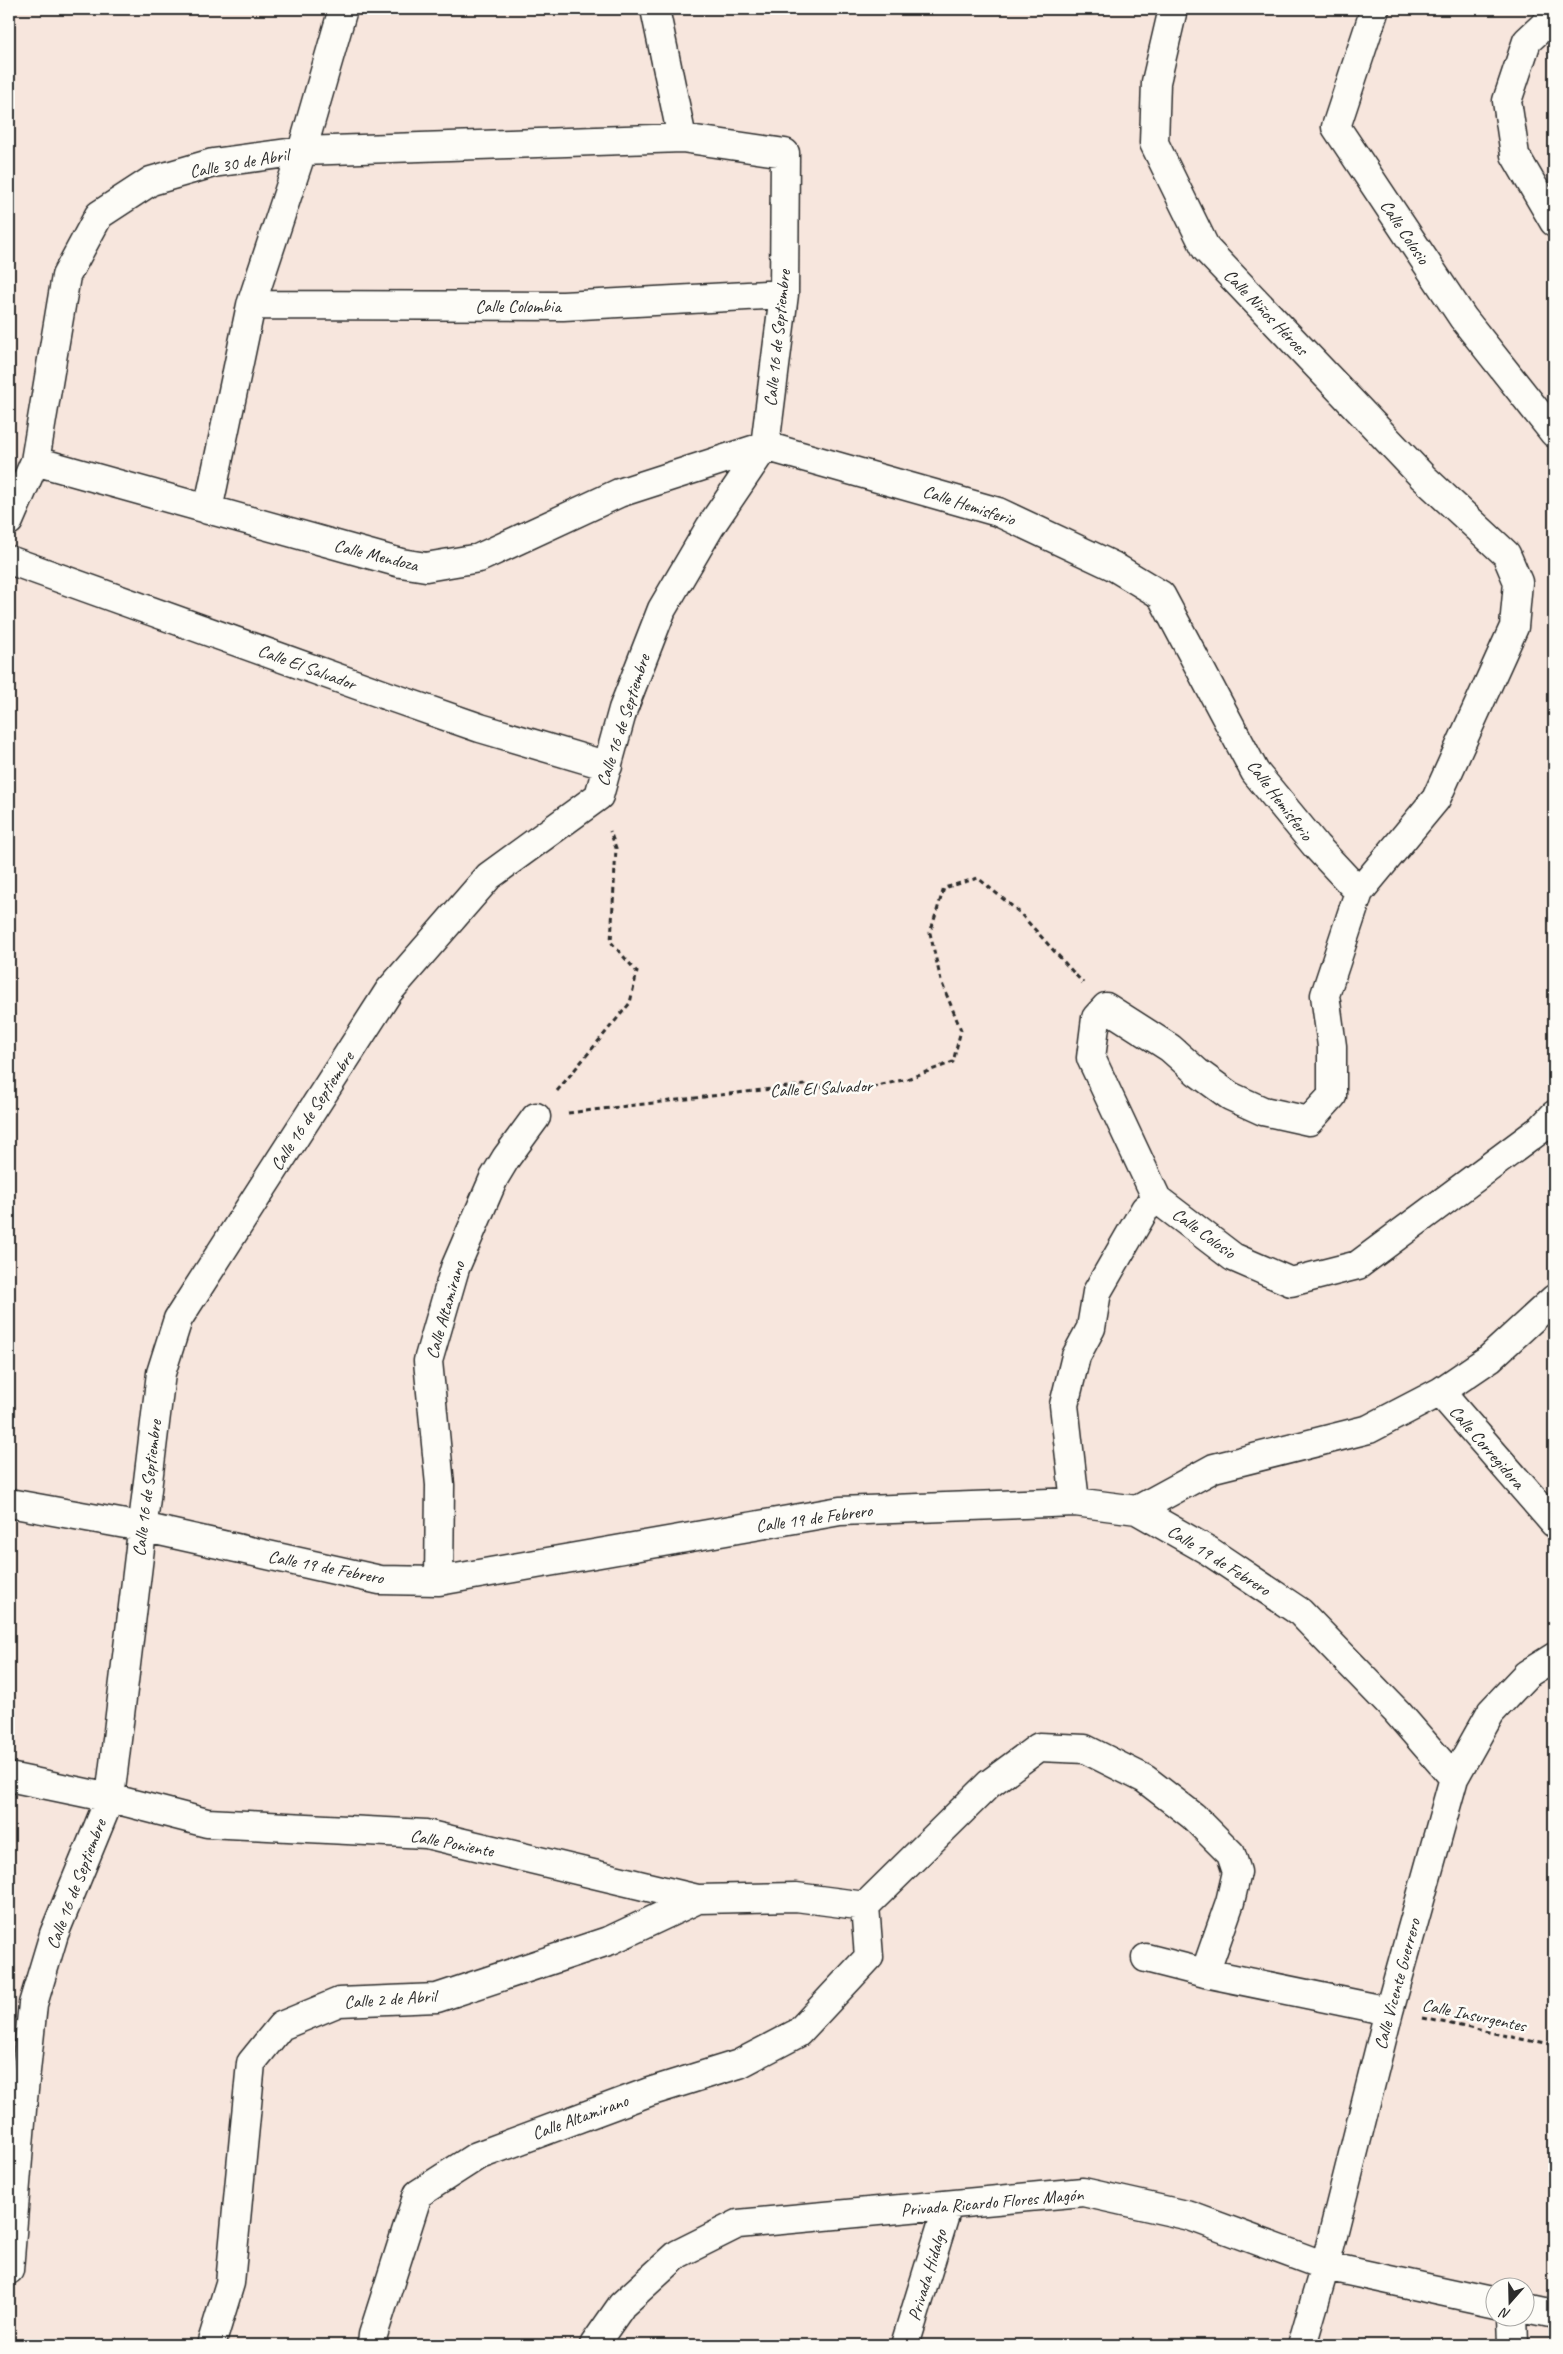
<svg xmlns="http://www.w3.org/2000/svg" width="1563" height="2354" font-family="Caveat,sans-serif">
  <rect width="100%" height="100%" fill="#f7e6dd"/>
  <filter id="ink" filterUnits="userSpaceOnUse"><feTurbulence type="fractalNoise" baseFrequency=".02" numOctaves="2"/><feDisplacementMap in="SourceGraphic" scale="10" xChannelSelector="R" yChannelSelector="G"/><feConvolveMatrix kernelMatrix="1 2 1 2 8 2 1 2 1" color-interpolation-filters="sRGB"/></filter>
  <g filter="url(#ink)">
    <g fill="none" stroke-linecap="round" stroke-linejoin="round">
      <defs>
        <path id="street" d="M655,9L682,138
          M1173,9L1156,82L1154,143L1206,249L1423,477L1506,554L1518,582L1514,627L1436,799L1359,892L1325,995L1332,1046V1096L1309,1121L1263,1111L1230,1096L1197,1072L1170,1048L1106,1007L1096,1018L1091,1058L1157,1199L1233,1257L1291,1282L1358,1265L1542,1128L1554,1115
          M1375,9L1336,127L1463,318L1554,433
          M1554,16L1527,41L1507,101L1515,155L1554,222
          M251,305L563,306L784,294
          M35,461L401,563L426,567L479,558L619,493L765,446L998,512L1113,566L1161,595L1255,772L1316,846L1359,892
          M208,510L251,305L302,151L343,9
          M9,521L35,461L66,276L99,215L151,181L213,163L302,151L682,138L785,153L784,294L765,446L710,527L662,609L623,709L599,796L489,876L389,991L178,1319L161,1373L110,1798L54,1934L33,2004L22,2109L9,2270
          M9,560L388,696L480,728L608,766
          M1440,1392L1554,1523
          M1075,1502L1064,1405L1076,1356L1091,1328L1097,1292L1145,1209L1157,1199
          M9,1503L142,1527L380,1580L439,1581L840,1511L1075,1502L1137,1510L1209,1551L1300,1612L1397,1712L1454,1778
          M1137,1510L1214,1468L1369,1429L1440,1392L1490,1358L1554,1299
          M439,1581L440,1485L428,1361L455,1268L494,1178L506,1158L536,1117
          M9,1777L110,1798L207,1823L426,1834L698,1899L796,1897L865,1906
          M1146,1958L1205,1973L1389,2011
          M1526,2309L1554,2315
          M1512,2316L1513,2345
          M211,2345L230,2283L251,2063L281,2026L339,2002L437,1998L611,1940L698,1899
          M372,2345L373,2335L418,2194L477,2156L649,2092L739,2064L798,2033L869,1957L865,1906L989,1784L1039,1747L1085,1749L1145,1779L1193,1816L1231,1854L1237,1872L1230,1902L1205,1973
          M594,2345L622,2305L678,2254L738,2224L1083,2192L1190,2216L1325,2266L1496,2303
          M905,2345L948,2205
          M1302,2345L1325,2266L1389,2011L1454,1778L1491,1712L1527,1674L1554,1657"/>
      </defs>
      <use href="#street" stroke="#2b2b2b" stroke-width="31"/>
      <path stroke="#2b2b2b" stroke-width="3" stroke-dasharray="5 4" stroke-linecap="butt" d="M557,1091L630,1003L637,972L611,942L616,848L610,831
        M568,1113L805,1085L865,1089L907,1079L953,1062L961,1030L941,981L930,933L944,888L978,878L1019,912L1083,983
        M1423,2018L1554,2046"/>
      <use href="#street" stroke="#fdfcf7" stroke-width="28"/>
    </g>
  </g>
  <g text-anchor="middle" stroke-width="5" stroke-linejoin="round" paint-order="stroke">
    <g font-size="18" fill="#2b2b2b" stroke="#fdfcf7">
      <text transform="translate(239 163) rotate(-10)" y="6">Calle 30 de Abril</text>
      <text transform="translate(1405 232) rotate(56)" y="6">Calle Colosio</text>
      <text x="518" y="312">Calle Colombia</text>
      <text transform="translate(1266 312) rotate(46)" y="6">Calle Niños Héroes</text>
      <text transform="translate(777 338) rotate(-84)" y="6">Calle 16 de Septiembre</text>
      <text transform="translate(969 505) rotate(18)" y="6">Calle Hemisferio</text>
      <text transform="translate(376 555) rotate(14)" y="6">Calle Mendoza</text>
      <text transform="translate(307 667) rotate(20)" y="6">Calle El Salvador</text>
      <text transform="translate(623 720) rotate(-72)" y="6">Calle 16 de Septiembre</text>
      <text transform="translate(1280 800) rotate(53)" y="6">Calle Hemisferio</text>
      <text transform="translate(821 1088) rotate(-3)" y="6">Calle El Salvador</text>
      <text transform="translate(312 1111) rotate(-57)" y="6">Calle 16 de Septiembre</text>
      <text transform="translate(1204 1233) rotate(36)" y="6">Calle Colosio</text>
      <text transform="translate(445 1310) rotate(-74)" y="6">Calle Altamirano</text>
      <text transform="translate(1487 1447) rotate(49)" y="6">Calle Corregidora</text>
      <text transform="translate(147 1488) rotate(-83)" y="6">Calle 16 de Septiembre</text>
      <text transform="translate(814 1518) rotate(-8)" y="6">Calle 19 de Febrero</text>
      <text transform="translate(1219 1560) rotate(32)" y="6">Calle 19 de Febrero</text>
      <text transform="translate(326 1567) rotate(11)" y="6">Calle 19 de Febrero</text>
      <text transform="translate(452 1843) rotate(11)" y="6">Calle Poniente</text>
      <text transform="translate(76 1884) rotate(-69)" y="6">Calle 16 de Septiembre</text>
      <text transform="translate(1397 1984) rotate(-75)" y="6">Calle Vicente Guerrero</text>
      <text transform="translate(390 1999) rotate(-4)" y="6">Calle 2 de Abril</text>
      <text transform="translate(1474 2015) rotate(12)" y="6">Calle Insurgentes</text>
      <text transform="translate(580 2117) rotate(-20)" y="6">Calle Altamirano</text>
      <text transform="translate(992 2202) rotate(-5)" y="6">Privada Ricardo Flores Magón</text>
      <text transform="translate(927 2275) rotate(-73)" y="6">Privada Hidalgo</text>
    </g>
  </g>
  <rect width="1563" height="2354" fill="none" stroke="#fdfcf7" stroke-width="30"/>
  <rect x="15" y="15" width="1533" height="2324" fill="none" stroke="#2b2b2b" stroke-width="2" filter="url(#ink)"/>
  <g transform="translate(1510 2302) rotate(200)"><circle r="24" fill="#fdfcf7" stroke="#a9a8a5"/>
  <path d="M0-4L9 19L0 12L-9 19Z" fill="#2b2b2b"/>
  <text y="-8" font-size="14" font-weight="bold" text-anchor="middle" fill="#2b2b2b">N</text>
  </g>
</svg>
